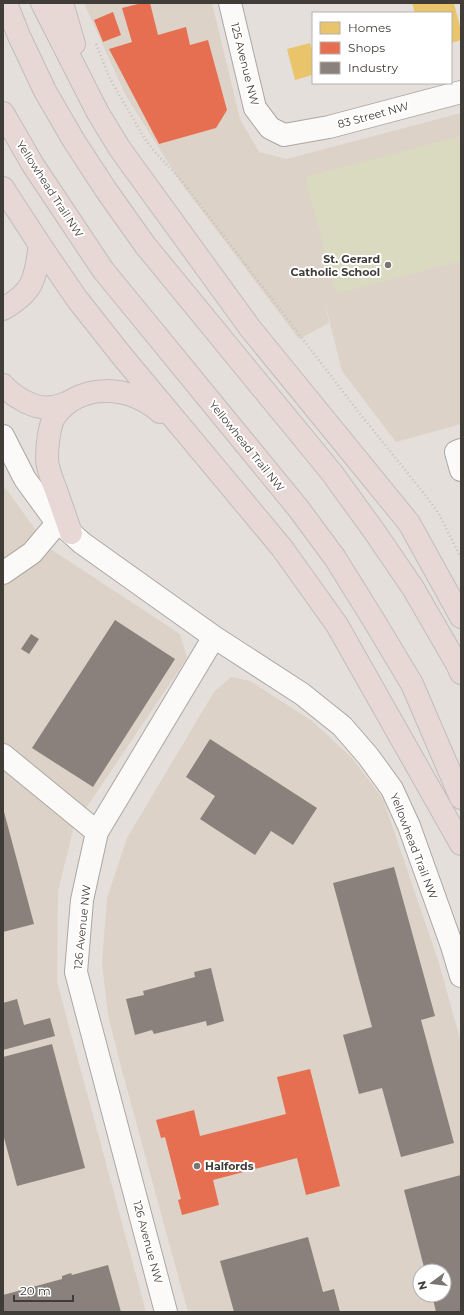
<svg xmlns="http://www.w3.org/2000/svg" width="464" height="1315" font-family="Montserrat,sans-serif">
  <rect width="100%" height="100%" fill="#e4dfda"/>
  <path fill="#dcd2c7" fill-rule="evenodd" d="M84,3H212L240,119L259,152L287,159L461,113V424L396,442L342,371L324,299L329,323L299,339L181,183L125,94Z
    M3,485L49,548L180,634L187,658L74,826L58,891L57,982L146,1312H3V535H4L3,529Z
    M231,677L250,681L312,721L353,759L383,799L438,960L461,1042V1312H188L123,1074L108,1015L102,963L107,898L127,838L214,692ZM420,1271H444V1295H420Z"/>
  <path fill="#d9dabf" d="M461,136V261L336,294L305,177Z"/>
  <path fill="#e9c46a" d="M412,3H454L461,31V40L451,43V13H415Z
    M310,43L312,50H313V78L312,75L295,80L287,49Z"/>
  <path fill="#e76f51" d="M142,3H150L158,35L186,27L190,45L208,40L227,110L216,128L159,144L109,49L132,42L122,8Z
    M113,12L121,35L103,42L94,20Z
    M310,1069L340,1186L306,1195L297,1158L213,1180L219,1205L182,1215L178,1200L181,1199L165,1137L161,1138L156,1120L194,1110L200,1136L286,1114L277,1077Z"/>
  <path fill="#8a817c" d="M115,620L175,659L93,787L32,748Z
    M31,634L39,639L29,654L21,649Z
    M210,739L317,808L293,845L271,831L255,855L200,819L215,796L186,777Z
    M3,808L34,924L3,932Z
    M394,867L435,1016L421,1020L454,1143L401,1157L382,1088L359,1094L343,1035L372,1027L333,883Z
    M211,968L224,1021L207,1026L206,1021L154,1034L152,1030L135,1035L126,999L144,995L143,991L195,977L194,972Z
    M17,999L24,1025L50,1018L55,1036L3,1050V1003Z
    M52,1044L85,1168L17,1186L3,1134V1057Z
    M461,1175V1312H436L432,1295H444V1271H425L404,1190Z
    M308,1237L323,1292L334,1289L340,1312H234L220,1261Z
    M108,1265L121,1312H3V1295L62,1279V1276L71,1273L72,1275Z"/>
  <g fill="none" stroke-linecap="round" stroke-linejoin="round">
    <defs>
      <path id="minor" d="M230,3L255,108L270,128L284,135L329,127L461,92
        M3,436L25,479L52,516L82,543L214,637L302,694L342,726L368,756L392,789L409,826L452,946L461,976
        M461,450L456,452L461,470
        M3,573L32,553L59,521
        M3,755L97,832
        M166,1312L76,972L82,900L97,832L214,637"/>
      <path id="highway" d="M6,3L19,36L45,91L74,141L106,190L145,245L332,473L374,531L413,588L457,664L461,673
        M42,3L98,113L120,149L250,328L409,523L461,617
        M62,3L74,44
        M3,113L33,165L103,270L298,508L335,558L373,619L412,684L461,798
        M3,188L40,245L77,299L122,356L282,548L337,625L461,844
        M3,309C35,291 35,278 40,245
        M3,385C14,397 35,410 51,407C57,407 63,404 69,402
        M71,533C66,519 61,504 56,490C52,480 47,468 47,458C47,447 49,425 55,416C80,382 131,385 160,412"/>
    </defs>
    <use href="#minor" stroke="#aba7a4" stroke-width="24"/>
    <use href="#highway" stroke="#c1bebb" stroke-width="24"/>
    <path stroke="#c3c0bf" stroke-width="2.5" stroke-dasharray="1 3" stroke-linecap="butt" d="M96,44L110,79L145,139L154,151L181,180L357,410L426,496L439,514L461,558"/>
    <use href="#minor" stroke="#fbfaf9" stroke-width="22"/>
    <use href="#highway" stroke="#e7d7d5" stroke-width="22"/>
  </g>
  <g fill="#797571" stroke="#fff" stroke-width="1.5">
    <circle cx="388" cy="265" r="4"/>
    <circle cx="197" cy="1166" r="4"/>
  </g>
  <g text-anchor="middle" stroke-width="4" stroke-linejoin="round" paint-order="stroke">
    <g font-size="11" fill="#403c38" stroke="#fff">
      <text transform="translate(245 64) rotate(76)" y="4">125 Avenue NW</text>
      <text transform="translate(373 115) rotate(-15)" y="4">83 Street NW</text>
      <text transform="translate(50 189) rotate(57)" y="4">Yellowhead Trail NW</text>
      <text transform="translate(247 446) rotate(51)" y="4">Yellowhead Trail NW</text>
      <text transform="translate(414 846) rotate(69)" y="4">Yellowhead Trail NW</text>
      <text transform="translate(82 927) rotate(-84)" y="4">126 Avenue NW</text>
      <text transform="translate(148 1242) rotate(75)" y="4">126 Avenue NW</text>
    </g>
    <g font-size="11" font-weight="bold" fill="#403c38" stroke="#fff" text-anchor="end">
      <text x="380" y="263">St. Gerard<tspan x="380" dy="13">Catholic School</tspan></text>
      <text x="205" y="1170" text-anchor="start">Halfords</text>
    </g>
  </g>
  <rect width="464" height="1315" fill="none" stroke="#403c38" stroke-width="8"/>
  <rect x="312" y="12" width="140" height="72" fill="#ffffff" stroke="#b3b1af"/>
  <rect x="320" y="22" width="20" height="12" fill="#e9c46a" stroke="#b3b1af"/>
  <text x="348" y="32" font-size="12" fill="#403c38">Homes</text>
  <rect x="320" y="42" width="20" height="12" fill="#e76f51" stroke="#b3b1af"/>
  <text x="348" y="52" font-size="12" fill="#403c38">Shops</text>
  <rect x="320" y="62" width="20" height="12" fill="#8a817c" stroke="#b3b1af"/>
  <text x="348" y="72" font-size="12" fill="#403c38">Industry</text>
  <g transform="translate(432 1283) rotate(255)"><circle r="19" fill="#ffffff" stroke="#b3b1af"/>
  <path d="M0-3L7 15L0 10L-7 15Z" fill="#797571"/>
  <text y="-6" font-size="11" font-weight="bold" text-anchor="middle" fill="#403c38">N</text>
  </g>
  <path d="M14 1295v6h59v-6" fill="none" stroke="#403c38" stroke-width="2"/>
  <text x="20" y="1295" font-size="12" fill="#403c38" stroke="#ffffff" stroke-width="3" paint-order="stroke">20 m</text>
</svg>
